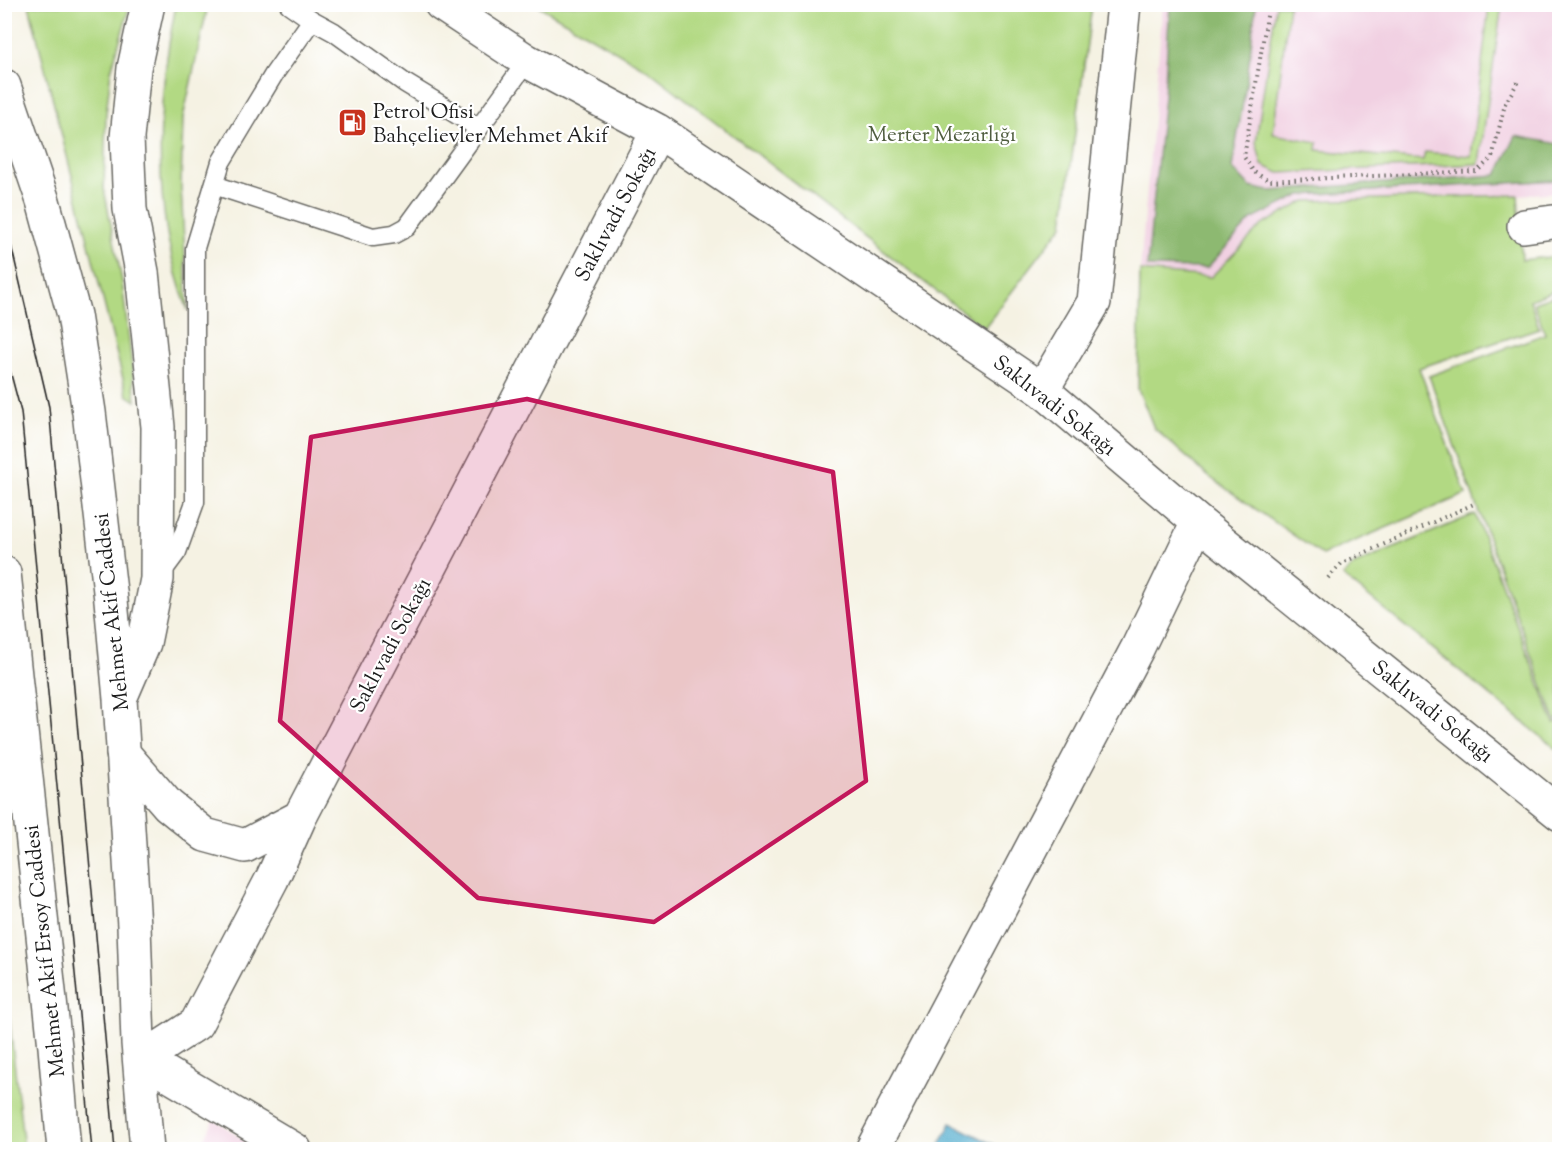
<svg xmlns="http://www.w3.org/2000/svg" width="1564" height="1154" font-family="'Sorts Mill Goudy',serif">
  <rect width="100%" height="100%" fill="#fff"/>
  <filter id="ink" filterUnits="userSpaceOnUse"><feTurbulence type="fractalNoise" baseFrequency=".0167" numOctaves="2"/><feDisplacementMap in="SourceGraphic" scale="12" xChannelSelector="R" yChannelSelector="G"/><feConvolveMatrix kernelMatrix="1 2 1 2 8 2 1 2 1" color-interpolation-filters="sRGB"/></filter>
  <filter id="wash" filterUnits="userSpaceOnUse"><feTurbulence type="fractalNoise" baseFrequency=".008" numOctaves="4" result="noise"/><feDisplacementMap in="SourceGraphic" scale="24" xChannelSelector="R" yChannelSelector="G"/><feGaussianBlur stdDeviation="1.35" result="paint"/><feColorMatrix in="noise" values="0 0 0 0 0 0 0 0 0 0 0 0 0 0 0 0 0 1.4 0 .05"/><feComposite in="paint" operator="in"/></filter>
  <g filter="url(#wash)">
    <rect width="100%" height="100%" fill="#f5f2e3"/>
    <path fill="#f1d0e2" d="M1163,5H1559V192L1518,195L1305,201L1262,225L1211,277L1140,271Z
      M214,1119L256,1149L199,1150Z"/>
    <path fill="#b2d983" stroke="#677a50" stroke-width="1.5" d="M29,5H130L111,71L106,114L104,189L122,281L136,401L127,395Z
      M176,5H208L183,118L181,187L188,310C151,215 156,104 176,5Z
      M537,5H1092L1063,225L984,328L648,70Z
      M1276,5H1289L1273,134L1318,142L1317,150L1423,160L1425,152L1471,156L1489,5H1502L1479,164L1279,173L1262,165L1256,142Z
      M1518,195L1522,260L1559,256V289L1530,300L1539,328L1419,368L1466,494L1322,555L1208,476L1154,428L1138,389L1140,271L1211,277L1262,225L1305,201Z
      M1559,294L1560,719L1555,720L1429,376L1545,334L1534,303Z
      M1475,514L1554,723L1559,721V751L1343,576L1354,565Z
      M4,982H5L24,1149H5Z"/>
    <path fill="#8db971" stroke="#546a46" stroke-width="1.5" d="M1170,5H1256L1247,79L1232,168L1250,187L1269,191L1497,175L1516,136L1559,144V180L1301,195L1251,220L1207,268L1147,267L1164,96Z"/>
    <path fill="#4eaacc" stroke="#356374" stroke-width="1.5" d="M951,1123L1003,1149H938Z"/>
  </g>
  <g filter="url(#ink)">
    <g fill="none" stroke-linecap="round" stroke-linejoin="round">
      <defs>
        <path id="lane" d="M289,4L312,20
          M214,185L373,237L394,234L407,227L479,128
          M160,575L177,552L195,502V248L221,162L274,74L312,20L334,32L405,83L479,128L527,61"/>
        <path id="street" d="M441,4L527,61L658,131
          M1524,226L1560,221
          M1042,390L1094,302L1124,4
          M123,753L168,805L205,835L245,846L300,817
          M295,1150L142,1059L196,1024L272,879L300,817L658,131L1042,390L1198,522L1560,814
          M872,1150L1137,649L1198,522"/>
        <path id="primary" d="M4,86L43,201L74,315L89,412L111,600L120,699L134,926L138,1043L147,1150
          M4,573L55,1047L64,1150
          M122,694L144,643L157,579L158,427L142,272L130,209L127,138L134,68L148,4"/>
      </defs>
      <use href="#lane" stroke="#686762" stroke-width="21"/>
      <use href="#street" stroke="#686762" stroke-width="36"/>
      <use href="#primary" stroke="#686762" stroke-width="36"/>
      <path stroke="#686762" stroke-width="4" stroke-dasharray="1.5 4.5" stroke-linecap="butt" d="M1269,4L1244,157L1254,172L1269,181L1477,171L1492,158L1505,104L1519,80
        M1328,578L1342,563L1476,503"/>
      <use href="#lane" stroke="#fff" stroke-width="18"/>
      <use href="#street" stroke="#fff" stroke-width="33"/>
      <use href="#primary" stroke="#fff" stroke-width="33"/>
      <path stroke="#1c1c1c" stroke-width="1.5" d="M4,215L49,407L115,1150
        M4,348L21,412L92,1150"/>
    </g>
  </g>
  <path fill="#c2185b" fill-opacity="0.2" stroke="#c2185b" stroke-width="4.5" stroke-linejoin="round" d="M527,399L833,472L866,781L654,922L478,898L280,721L311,437Z"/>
  <defs>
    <symbol id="fuel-square" viewBox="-11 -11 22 22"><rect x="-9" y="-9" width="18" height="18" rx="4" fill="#c8321e" stroke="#fff"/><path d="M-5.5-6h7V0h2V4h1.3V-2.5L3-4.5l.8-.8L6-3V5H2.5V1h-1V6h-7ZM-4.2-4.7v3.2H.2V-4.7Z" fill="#fff"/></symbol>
  </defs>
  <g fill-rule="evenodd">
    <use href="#fuel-square" x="336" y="106" width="33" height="33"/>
  </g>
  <g text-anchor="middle" stroke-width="4.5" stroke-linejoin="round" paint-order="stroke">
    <g font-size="21" fill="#1c1c1c" stroke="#fff" text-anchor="start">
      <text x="373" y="118">Petrol Ofisi<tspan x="373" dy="24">Bahçelievler Mehmet Akif</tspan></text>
    </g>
    <g font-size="21" fill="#505e40" stroke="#fff">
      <text x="942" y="141">Merter Mezarlığı</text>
    </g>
    <g font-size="21" fill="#1c1c1c" stroke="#fff">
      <text transform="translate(615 214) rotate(-62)" y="7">Saklıvadi Sokağı</text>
      <text transform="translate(1055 405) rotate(38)" y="7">Saklıvadi Sokağı</text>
      <text transform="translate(111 612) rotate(-96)" y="7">Mehmet Akif Caddesi</text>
      <text transform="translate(390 645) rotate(-62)" y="7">Saklıvadi Sokağı</text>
      <text transform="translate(1433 711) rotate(39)" y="7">Saklıvadi Sokağı</text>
      <text transform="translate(44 951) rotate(-96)" y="7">Mehmet Akif Ersoy Caddesi</text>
    </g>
  </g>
  <rect width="1564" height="1154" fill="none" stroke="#fff" stroke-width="24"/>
</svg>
